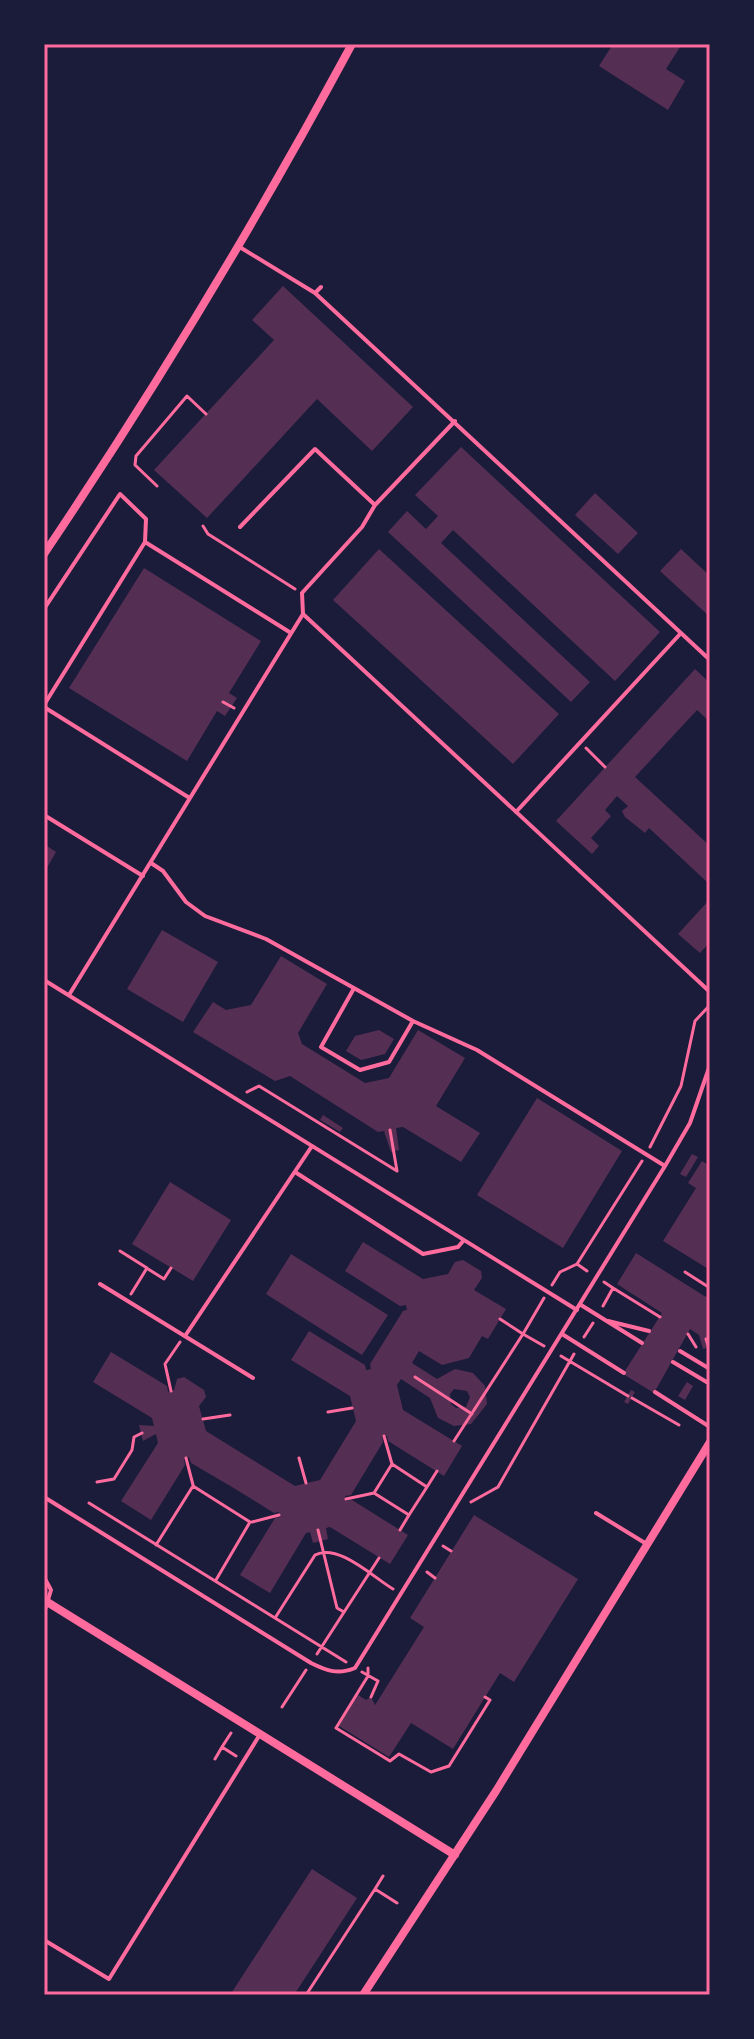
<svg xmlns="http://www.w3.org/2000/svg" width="754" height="2039" font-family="'DM Sans',sans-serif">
  <rect width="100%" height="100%" fill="#1b1b3a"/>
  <path fill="#542f53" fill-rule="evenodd" d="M613,44H682L666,69L685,81L668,110L599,66Z
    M283,286L413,407L372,451L317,399L207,518L154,470L274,340L252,320Z
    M461,447L660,632L615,681L453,530L441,543L590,682L571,702L388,532L407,511L426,529L438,516L415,495Z
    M595,493L638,533L618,554L575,515Z
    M379,549L559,714L513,764L333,600Z
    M681,549L710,576V617L660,571Z
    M144,568L261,641L229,693L237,698L225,716L217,711L187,761L69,688Z
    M695,669L710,683V722L697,710L635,777L710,846L707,882L649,828L645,833L625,817L622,811L628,806L617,796L605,810L611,816L591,838L599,846L592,854L556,821Z
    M44,844L56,852L44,873Z
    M710,899V942L700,953L678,934Z
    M162,930L218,962L183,1022L127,989Z
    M281,956L327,984L298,1033L302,1044L365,1083L389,1078L418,1030L465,1058L436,1106L480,1133L461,1162L403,1127L396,1128L399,1150L391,1152L384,1131L378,1132L290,1076L275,1081L193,1032L213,1002L226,1010L251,1005Z
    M379,1030L394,1039L385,1054L361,1060L346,1051L355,1036Z
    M537,1098L622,1151L563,1248L477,1195Z
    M323,1115L343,1128L340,1132L320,1120Z
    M692,1154L698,1157L686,1177L680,1174Z
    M702,1161L710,1166V1270L663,1241L696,1188L688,1183Z
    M170,1182L231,1220L193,1281L132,1244Z
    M363,1242L423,1279L448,1274L455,1262L463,1260L481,1271L482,1278L474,1290L506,1309L488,1339L482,1336L469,1358L442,1365L419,1351L412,1363L437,1379L455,1369L473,1373L485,1386L487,1404L471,1424L454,1426L438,1418L430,1398L401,1379L397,1385L403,1410L462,1446L444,1476L388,1441L387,1436L382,1437L383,1442L351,1495L345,1496L346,1501L352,1500L408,1535L390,1564L330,1527L326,1528L328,1539L313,1543L310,1532L306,1533L270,1593L240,1575L275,1518L280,1517L279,1512L274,1513L232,1487L191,1463L189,1457L184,1459L185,1465L151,1520L121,1501L158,1443L156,1434L143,1441L139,1425L154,1426L152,1418L93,1382L111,1352L167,1386L168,1392L174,1390L177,1379L184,1377L204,1390L206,1397L199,1406L206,1431L295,1486L320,1480L356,1421L350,1396L291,1360L309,1331L365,1365L366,1370L371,1369L370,1364L403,1311L407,1310L406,1305L400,1306L345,1271ZM454,1389L467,1391L470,1397L466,1407L456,1408L451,1404L450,1394Z
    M636,1253L706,1297L710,1289V1347L703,1349L699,1335L690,1329L654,1393L623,1374L662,1313L617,1284Z
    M291,1254L388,1315L362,1355L266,1294Z
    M687,1382L693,1386L685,1400L678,1396Z
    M631,1390L635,1392L628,1404L624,1402Z
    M474,1515L578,1579L514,1682L500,1673L453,1749L411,1723L389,1757L339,1726L358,1695L366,1700L371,1697L375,1705L377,1702L424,1627L410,1618Z
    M312,1869L357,1898L294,1995H230Z"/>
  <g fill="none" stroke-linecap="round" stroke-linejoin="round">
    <path stroke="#ff6b9d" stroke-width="3" d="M157,486L135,465L136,456L187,396L206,414
      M203,526L208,534L295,589
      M223,702L234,708
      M586,748L605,767
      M247,1092L259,1086L397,1171
      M390,1130L397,1171
      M650,1147L681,1086L695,1021L710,1005
      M120,1251L147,1268L131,1294
      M577,1264L587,1271
      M148,1269L164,1279L171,1268
      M685,1272L710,1288
      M552,1285L560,1272L577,1264L642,1161
      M613,1288L660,1317
      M603,1306L613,1288L604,1282
      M500,1319L523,1334L544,1298
      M688,1334L696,1347
      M584,1337L593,1323
      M706,1339L710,1351
      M561,1356L628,1396
      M415,1377L472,1414
      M171,1391L165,1364L180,1342
      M632,1398L679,1425
      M328,1412L352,1408
      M203,1419L230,1415
      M454,1441L523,1334L544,1346
      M186,1458L193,1485
      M299,1458L306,1483
      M97,1482L114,1479L132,1450L134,1437L142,1433
      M427,1487L437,1471
      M374,1493L409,1515L427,1487L392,1464
      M346,1499L374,1493L392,1464L384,1436
      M471,1502L498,1487L574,1354
      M89,1503L346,1662
      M252,1522L279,1515
      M318,1530L337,1608L344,1612
      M400,1530L409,1515
      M156,1545L193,1486L250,1522L216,1580
      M443,1546L451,1551
      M427,1572L435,1578
      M275,1618L315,1555C338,1543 373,1577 393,1589
      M317,1654L379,1558
      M368,1668V1676L336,1728L390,1761L399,1754L431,1772L449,1766L490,1700L485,1697
      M362,1672L378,1681L371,1697
      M282,1707L306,1670
      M231,1733L222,1747L236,1756
      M215,1759L222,1747
      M383,1876L375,1889L397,1903
      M306,1995L375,1889"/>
    <path stroke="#ff6b9d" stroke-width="4" d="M238,246L315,293
      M321,287L315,293L710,660
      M240,527L315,449L375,505
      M44,609L120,494L146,519L145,542
      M303,614L710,992
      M44,705L145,542L291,633
      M44,707L188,797
      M516,812L681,633
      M44,815L143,876
      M151,863L163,871L186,902L205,916L266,939L413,1021L477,1050L665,1166
      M44,980L577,1310
      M353,990L321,1047L360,1070L389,1062L413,1021
      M69,995L303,614L302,593L362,527L375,505L455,421
      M295,1172L423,1254L458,1247L464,1240
      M100,1284L253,1378
      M581,1305L642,1343
      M608,1321L649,1331
      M562,1334L624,1373
      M185,1336L312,1146
      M680,1351L710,1369
      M673,1362L710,1384
      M655,1392L710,1427
      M44,1497L311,1663C327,1671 338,1675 355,1668L665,1166L690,1123L710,1065
      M596,1513L645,1543
      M44,1577L51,1590L44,1613
      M44,1940L109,1979L259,1736"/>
    <path stroke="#ff6b9d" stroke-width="8" d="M44,554C155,389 258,219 352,44
      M44,1600L455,1855
      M363,1995L496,1791L710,1442"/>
  </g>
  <rect width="754" height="2039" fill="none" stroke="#1b1b3a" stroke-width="92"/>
  <rect x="46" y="46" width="662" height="1947" fill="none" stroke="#ff6b9d" stroke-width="3"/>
</svg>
